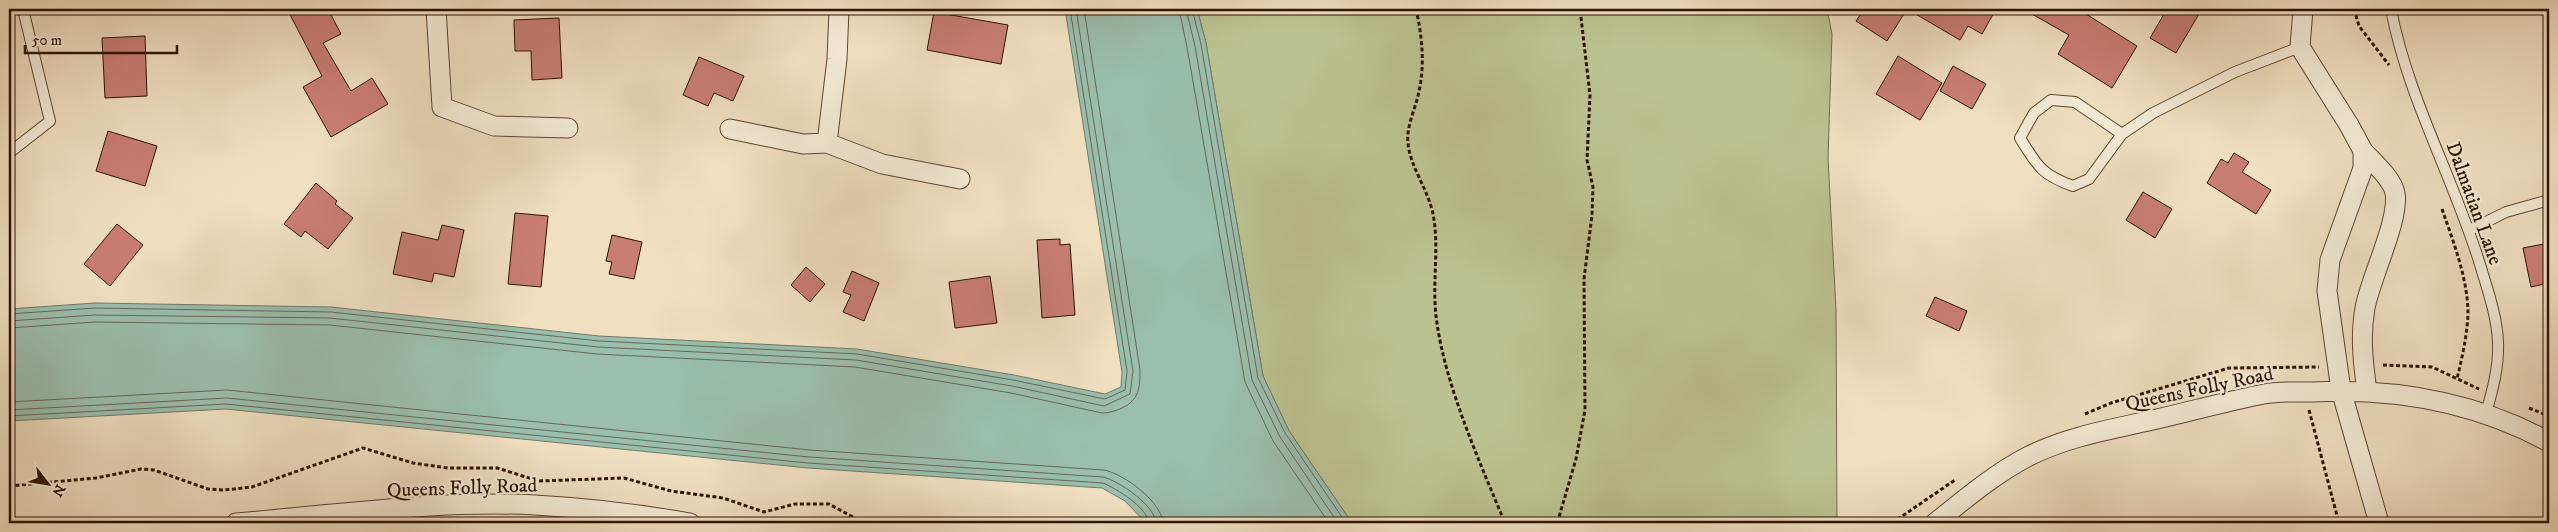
<svg xmlns="http://www.w3.org/2000/svg" width="2558" height="532" font-family="'IM FELL DW Pica',serif">
  <rect width="100%" height="100%" fill="#f0e0c1"/>
  <filter id="stains"><feTurbulence type="fractalNoise" baseFrequency=".004" numOctaves="4"/><feColorMatrix values="0 0 0 0 .2 0 0 0 0 .09 0 0 0 0 .02 0 0 0 .5 -.17"/></filter>
  <radialGradient id="worn" r=".72"><stop offset=".6" stop-color="#630" stop-opacity="0"/><stop offset="1" stop-color="#630" stop-opacity=".3"/></radialGradient>
  <path fill="#bbc291" stroke="#746a48" d="M1197,9H1827L1832,34L1828,158L1836,310L1837,523H1352L1289,431L1263,376L1206,43Z"/>
  <path fill="#9bbeae" stroke="#6f7a68" d="M1065,9H1197L1206,43L1263,376L1289,431L1352,523H1146L1125,501L1102,488L808,468L226,409L9,421V309L95,303L331,307L599,336L857,349L1014,375L1105,394L1121,387L1122,372Z"/>
  <g fill="none" stroke-linecap="round" stroke-linejoin="round">
    <path stroke="#646857" stroke-width="1" d="M1179,9L1187,47L1245,382L1273,441L1329,523
      M1186,9L1195,46L1252,380L1280,437L1338,523
      M1192,9L1201,44L1258,378L1285,433L1346,523
      M9,314L95,308L331,312L599,341L857,354L1013,380L1105,399L1125,390L1127,371L1070,9
      M9,321L95,315L330,318L598,347L856,360L1012,386L1104,406L1130,394L1133,371L1076,9
      M9,328L95,322L330,325L597,354L855,367L1011,393L1102,413C1109,413 1115,411 1122,408C1139,400 1140,388 1140,370L1084,9
      M9,402L227,390L810,450L1104,470C1124,474 1162,502 1163,523
      M9,410L227,398L809,457L1103,477C1119,481 1155,505 1156,523
      M9,416L226,404L808,463L1103,483C1117,489 1147,507 1149,523"/>
  </g>
  <path fill="#c97e74" stroke="#2c1300" d="M287,9H328L341,34L323,43L351,91L372,78L388,104L331,137L303,87L322,76Z
    M1864,9H1996L1982,34L1968,26L1960,40L1907,9L1887,41L1856,21Z
    M2023,9H2078L2137,46L2112,88L2058,54L2069,35Z
    M2167,9H2189L2199,14L2176,53L2150,38Z
    M934,12L1008,25L1001,64L927,50Z
    M559,18L562,78L532,80L531,51H515L514,20Z
    M145,36L147,96L105,98L102,38Z
    M1898,56L1942,83L1920,120L1876,94Z
    M699,57L744,76L733,101L714,93L708,106L683,95Z
    M1953,66L1986,84L1972,109L1940,91Z
    M108,131L157,146L145,186L96,171Z
    M2234,153L2249,162L2242,172L2271,190L2256,214L2207,183L2221,159L2228,163Z
    M316,183L337,201L335,204L353,218L328,249L305,231L301,237L284,224Z
    M2143,192L2172,209L2155,238L2126,220Z
    M515,213L548,216L541,287L508,284Z
    M117,224L143,245L110,286L84,264Z
    M442,225L464,230L454,277L434,273L432,282L393,274L402,232L438,240Z
    M612,235L642,242L634,279L609,274L612,262L606,261Z
    M1060,239V245L1070,244L1075,315L1042,318L1037,240Z
    M2549,243V283L2531,287L2523,248Z
    M806,267L825,284L810,302L791,285Z
    M852,271L879,283L864,321L843,312L851,295L843,292Z
    M990,276L997,323L955,328L949,282Z
    M1935,297L1967,311L1959,331L1926,316Z"/>
  <g fill="none" stroke-linecap="round" stroke-linejoin="round">
    <defs>
      <path id="lane" d="M2391,9C2408,100 2456,182 2482,271C2489,294 2497,318 2498,342C2499,366 2493,389 2486,413
        M2122,134L2075,102L2051,100L2034,113L2020,138C2037,165 2041,175 2073,186L2089,179L2122,134L2153,113L2235,72L2300,47
        M9,153L50,121L23,9
        M2470,230L2506,212L2549,200"/>
      <path id="street" d="M436,9L442,107L494,126L568,128
        M2303,9L2300,47L2349,125L2363,151V168L2330,260L2327,291L2341,390L2379,523
        M730,129L803,144L827,143L882,164L960,179
        M827,143L837,59L839,9
        M2363,151C2373,162 2392,178 2395,193C2400,219 2370,279 2365,308C2360,336 2363,363 2367,391
        M236,523C333,515 438,500 535,505C587,508 639,514 690,523
        M1935,523C1965,499 1993,475 2027,457C2068,436 2113,429 2157,419C2192,411 2228,401 2264,394C2279,391 2297,392 2313,392C2396,388 2475,402 2549,442"/>
    </defs>
    <use href="#lane" stroke="#5d4630" stroke-width="12"/>
    <use href="#street" stroke="#5d4630" stroke-width="21"/>
    <path stroke="#2c1300" stroke-width="3" stroke-dasharray="4 2.5" stroke-linecap="butt" d="M1416,9C1422,35 1425,65 1419,91C1416,108 1406,126 1408,143C1410,167 1428,189 1433,214C1440,249 1431,287 1437,323C1446,387 1480,463 1505,523
      M2354,9L2359,26L2389,65
      M2442,209C2453,241 2468,279 2468,314C2467,336 2462,358 2457,379
      M2383,365L2432,367L2479,389
      M2529,408L2549,416
      M2309,410L2339,523
      M2085,414L2111,403L2229,368L2319,367
      M9,486L96,478L141,469L154,470L208,489L224,490L252,487L363,448L413,463L448,468H497L539,481L624,478L671,491L723,498L764,512L795,504H829L864,523
      M1559,523V517L1576,459L1585,410L1584,279L1592,215L1593,187L1587,160L1590,95L1580,9
      M1892,523L1955,480"/>
    <use href="#lane" stroke="#f5ebd7" stroke-width="10"/>
    <use href="#street" stroke="#f5ebd7" stroke-width="19"/>
  </g>
  <g text-anchor="middle" stroke-width="4.5" stroke-linejoin="round" paint-order="stroke">
    <g font-size="20" fill="#2c1300" stroke="#f5ebd7">
      <text transform="translate(2475 203) rotate(70)" y="7">Dalmatian Lane</text>
      <text transform="translate(2199 388) rotate(-12)" y="7">Queens Folly Road</text>
      <text transform="translate(462 487) rotate(-2)" y="7">Queens Folly Road</text>
    </g>
  </g>
  <rect width="2558" height="532" fill="none" stroke="#f0e0c1" stroke-width="30"/>
  <rect x="10" y="10" width="2538" height="512" fill="none" stroke="#2c1300" stroke-width="2.5"/>
  <rect x="15" y="15" width="2528" height="502" fill="none" stroke="#2c1300"/>
  <g transform="translate(48 484) rotate(121)" stroke="#f5ebd7" stroke-width="4" paint-order="stroke">
  <path d="M0-4L9 19L0 12L-9 19Z" fill="#2c1300"/>
  <text y="-8" font-size="14" font-weight="bold" text-anchor="middle" fill="#2c1300">N</text>
  </g>
  <path d="M25 45v8h152v-8" fill="none" stroke="#2c1300" stroke-width="2.5"/>
  <text x="32" y="45" font-size="15" fill="#2c1300" stroke="#f5ebd7" stroke-width="4" paint-order="stroke">50 m</text>
  <rect width="100%" height="100%" filter="url(#stains)"/>
  <rect width="100%" height="100%" fill="url(#worn)"/>
</svg>
